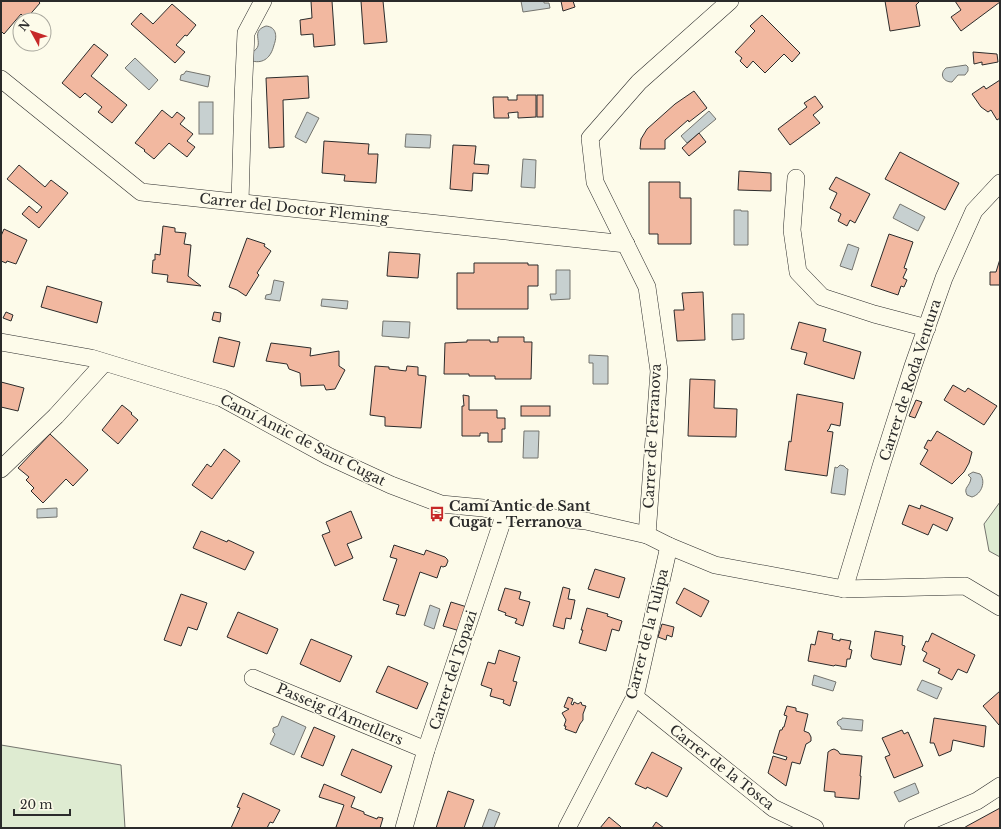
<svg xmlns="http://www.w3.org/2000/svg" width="1001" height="829" font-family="'Libre Baskerville',serif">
  <rect width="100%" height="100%" fill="#fdfbea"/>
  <!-- green -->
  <g fill="#deebd1" stroke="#74746e">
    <path d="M1000,502V557L989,551L984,524Z"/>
    <path d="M1,745L121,765L125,828H1Z"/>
  </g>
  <!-- water -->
  <g fill="#c7d0d0" stroke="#74746e">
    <path d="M521,1H544V3H549L550,8L523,12Z"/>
    <path d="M266,26C277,27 277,37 274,45C271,57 264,64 252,61V52C267,45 248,32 266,26Z"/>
    <path d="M135,58L158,80L149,90L125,68Z"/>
    <path d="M966,65L968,67V71L965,75H958L952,82C943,82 939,74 946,68Z"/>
    <path d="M186,71L210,76L208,87L180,80L181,75L184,74Z"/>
    <rect x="199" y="102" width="14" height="32"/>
    <path d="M709,111L716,119L687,143L681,136Z"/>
    <path d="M307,112L319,118L306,143L295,137Z"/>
    <path d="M406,134L431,135L430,148L405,147Z"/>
    <path d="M523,159L536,160L535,188L521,187Z"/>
    <path d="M900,204L925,217L918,231L893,218Z"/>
    <path d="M734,210H741V211H748V245H734Z"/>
    <path d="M848,244L859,248L852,270L840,266Z"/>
    <path d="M556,270H570V299L551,300L550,294H556Z"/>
    <path d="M274,280L284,282L280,301L265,299L266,295L271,294Z"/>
    <path d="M322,299L348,301L347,309L321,306Z"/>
    <path d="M732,314H744V339L732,340Z"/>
    <path d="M383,321L410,322L409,338L382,336Z"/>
    <path d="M589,355L608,356V384H593V363H589Z"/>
    <path d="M524,431H539L538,458H523Z"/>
    <path d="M840,465L844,466L847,469H848L845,495L831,493L835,467L837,468Z"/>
    <path d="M973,472L980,474C986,481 982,494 972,497L967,495C963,487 970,487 971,478L968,475Z"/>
    <path d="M57,508V517L37,518V509Z"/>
    <path d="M430,605L440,609L434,629L424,625Z"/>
    <path d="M814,675L836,682L833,691L812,685Z"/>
    <path d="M922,680L942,688L937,699L917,690Z"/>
    <path d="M282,716L306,727L294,755L270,744L275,734L273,732V728L278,726Z"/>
    <path d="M842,718L863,720L862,731L841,729V727L838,725L837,722L839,720L842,719Z"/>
    <path d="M915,783L919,793L899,802L894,792Z"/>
    <path d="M489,809L500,813L494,828H482Z"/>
  </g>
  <!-- building -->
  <g fill="#f2b8a0" stroke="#2b2b2b">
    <path d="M1,1H38L40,3L26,19L21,14L4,34L1,31Z"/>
    <path d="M311,1H332L335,45L314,47L313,34L301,35L300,20L312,18Z"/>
    <path d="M361,1H383L387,42L364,44Z"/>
    <path d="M561,1H573L575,7L563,11Z"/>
    <path d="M885,1H919V2L916,5L920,26L890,31Z"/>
    <path d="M955,1H1000V2L961,31L951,17L961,10Z"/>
    <path d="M172,4L196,25L187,36L185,35L176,45L185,52L175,63L131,24L141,13L153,24Z"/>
    <path d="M762,15L800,53L792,62L784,54L765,73L753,61L747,68L740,61L742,58L735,52L755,31L750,26Z"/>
    <path d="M94,44L108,55L91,76L127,105L112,123L98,112L102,107L85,93L80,98L62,83Z"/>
    <path d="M973,52L997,54L998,62L982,65V62L974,64Z"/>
    <path d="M308,76L309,98L283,100L284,147L269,148L266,78Z"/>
    <path d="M1000,80V118L997,120L991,110L988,112L981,107L972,94L984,86L986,89Z"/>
    <path d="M694,91L707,108L689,122L688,120L665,140V149H640L641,139L647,129L675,104Z"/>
    <path d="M517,95H536V117L518,118V112L508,113L509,118H494L493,97H508V100H517Z"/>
    <rect x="537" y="95" width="6" height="22"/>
    <path d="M815,96L823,107L813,115L820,123L790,145L778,129L807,107L804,103Z"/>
    <path d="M162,110L172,118L177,112L185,118L180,124L193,134L187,141L195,147L187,157L169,143L154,159L144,151L145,150L135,143Z"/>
    <path d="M699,133L706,142L689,156L682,148Z"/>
    <path d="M324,141L369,144L368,154H378L376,183L344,181L345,175L322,173Z"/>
    <path d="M453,145L476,146L474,164L489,165L488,174L473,173L472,191L450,189Z"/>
    <path d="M900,152L959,183L945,210L885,179Z"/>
    <path d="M19,165L45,187L51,180L68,193L39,228L22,214L29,206L37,213L42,207L7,179Z"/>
    <path d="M739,171L771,173V191L738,190Z"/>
    <path d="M836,177L870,194L855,223L850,220L847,226L838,221L841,214L830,208L837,193L829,189Z"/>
    <path d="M649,182H680V198H691V244H658V234H649Z"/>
    <path d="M163,226L175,228V232L186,233L184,244L191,245L188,276L201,286L167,282L168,275L152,273L153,260H155V254L160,255Z"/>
    <path d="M4,229L27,240L16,264L7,261L6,263L1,261V236Z"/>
    <path d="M889,234L913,242L904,268L907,269L903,278L907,280L904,287L901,286L898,295L871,286Z"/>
    <path d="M247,238L265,244L264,246L271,251L257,273L259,275L246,296L237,290L229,287Z"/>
    <path d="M389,252L420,254L418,278L387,276Z"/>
    <path d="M1000,259V285H990V272H996Z"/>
    <path d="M474,263H528V265H538V286H528V309H457V273H474Z"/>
    <path d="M47,286L102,302L97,323L41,307Z"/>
    <path d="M703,292L705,340L677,341L674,310H684L682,293Z"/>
    <path d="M6,312L13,315L11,321L3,318Z"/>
    <path d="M214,312L221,313L220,322L212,320Z"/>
    <path d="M799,322L826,329L823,341L861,352L854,379L804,364L807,353L791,349Z"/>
    <path d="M219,337L240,342L234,367L213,362Z"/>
    <path d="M498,337H524V342H532L531,379H495V376H469V374H444L445,343L467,342V340H490V342H498Z"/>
    <path d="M271,343L311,348L310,356L339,351V366L345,370L335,389L326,390L324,385L301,386L300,373L289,369L287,364L266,361Z"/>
    <path d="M375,366L389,367V369L406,371L407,366L418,367V375L426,376L421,428L385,426V417L370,415Z"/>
    <path d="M690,379L715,380L714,408L737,409L736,437L688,436Z"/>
    <path d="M1,382L24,388L18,411L1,407Z"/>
    <path d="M953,385L965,392L968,388L997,406L984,425L944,400Z"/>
    <path d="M797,394L843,403L840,426L831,424L829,429L827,431L833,432L827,476L785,470L789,441L791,442Z"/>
    <path d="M463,395L469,396V410H497V418H505V429H502V442H488V433H480V436H462V406H464Z"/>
    <path d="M916,400L922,402L915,418L909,416Z"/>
    <path d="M122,405L132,413L131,414L138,420L118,444L102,430Z"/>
    <rect x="521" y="406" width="29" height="10"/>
    <path d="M937,431L972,452L969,463L964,472L952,484L920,464L928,450L924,448L928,440L931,441Z"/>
    <path d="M50,434L88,470L73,486L66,479L43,503L31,491L34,488L26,480L29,477L18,468Z"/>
    <path d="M224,449L240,461L212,499L192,485L207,464L211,467Z"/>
    <path d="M909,505L920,509L921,505L953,518L947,531L933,524L928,535L902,524Z"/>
    <path d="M351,511L362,538L347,544L353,558L335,566L322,535L330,532L326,522Z"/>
    <path d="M201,531L227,542L228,540L254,552L245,570L193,548Z"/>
    <path d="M394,545L424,555L426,550L445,557L447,559L448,561L446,566L443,567L441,566L437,578L420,572L405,616L396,614L399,605L383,600L397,559L390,557Z"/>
    <path d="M595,569L625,578L619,598L588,589Z"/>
    <path d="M563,587L570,589L568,599L575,600L571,619L566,618L564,629L553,626Z"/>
    <path d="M505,588L521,592L519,599L530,602L523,626L515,623L517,619L505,615L506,613L498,610Z"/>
    <path d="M684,588L709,601L701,617L676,603Z"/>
    <path d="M181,594L207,603L197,630L188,627L181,646L164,640Z"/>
    <path d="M451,602L467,607L460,631L443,626Z"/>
    <path d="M587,608L608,614L607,616L622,621L619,631L612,629L606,651L579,643L583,630H581Z"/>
    <path d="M238,612L278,629L267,654L227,637Z"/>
    <path d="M662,624L674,627L672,637L667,635L666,640L658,637Z"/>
    <path d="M818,631L833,634L832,639L840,641V639L851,641L849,649L852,650L850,659H847L846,667L835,665L834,666L808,661L811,644L815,645Z"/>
    <path d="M875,631L903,636L902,645L905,646L901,665L873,659L871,656Z"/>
    <path d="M932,633L975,655L967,673L958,669L952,680L938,673L940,669L923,661L927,653L922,650L926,641L928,642Z"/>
    <path d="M311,639L352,656L340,682L300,664Z"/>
    <path d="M499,650L520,657L513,681L517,682L510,706L503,703L504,700L490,696L492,689L481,685L488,662L495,664Z"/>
    <path d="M388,666L428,683L417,709L376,692Z"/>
    <path d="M1000,691V724L999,725L983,706Z"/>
    <path d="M568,697L573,699L571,704L573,705L574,702L578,704L581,702L582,705L586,706L583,714V720L580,724L576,733L565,729L566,726H564L566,720L562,713L569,709L564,707Z"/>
    <path d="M787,706L796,708V711L808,714L804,731L809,733L811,737V741L808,743L806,744L800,764L792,762L786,786L768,773L773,756L786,760L787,757L773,753L780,730H782L783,727H784L787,716L784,715Z"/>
    <path d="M934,718L986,726L984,747L953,740L951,751L939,756L934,743H930Z"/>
    <path d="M314,727L335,736L323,766L301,757Z"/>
    <path d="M902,730L904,734L908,732L923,766L894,778L885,757L890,755L882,738Z"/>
    <path d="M352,749L392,766L381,793L341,775Z"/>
    <path d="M834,749L838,751L840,754L862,756L860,776H861L859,799L835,797V792L824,791L828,752L831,750Z"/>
    <path d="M652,752L682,768L667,797L647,787L646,789L635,784Z"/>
    <path d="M324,784L355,797L351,807L364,812V814L377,819L378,817L383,818L380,828H339L336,827L344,805L319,797Z"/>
    <path d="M448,791L474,800L464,828H436Z"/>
    <path d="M243,793L280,810L273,823L270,822L267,828H231L240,808L237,807Z"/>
    <path d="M1000,808V828H964L967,826Z"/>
    <path d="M609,817L620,826L622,828H600Z"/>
    <path d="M656,822L664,828H652Z"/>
  </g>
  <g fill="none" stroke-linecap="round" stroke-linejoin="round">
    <defs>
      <g id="minor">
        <path d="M1,79L141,192L626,244"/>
        <path d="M796,178L792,230L798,272L822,297L874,314L927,328"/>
        <path d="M240,202L243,99L246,33L263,1"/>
        <path d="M1,342L91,358L222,398L328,456L391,485L441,504L483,508L505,513L586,521L647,535L669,546L715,565L844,589L965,586L1000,607"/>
        <path d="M1,469L56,416L104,363"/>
        <path d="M647,535L659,371L647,287L595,182L590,138L639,82L730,1"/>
        <path d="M844,589L882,463L913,366L944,278L974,211L1000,183"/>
        <path d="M253,678L426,750"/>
        <path d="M635,697L773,808L815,828"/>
        <path d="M404,828L426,750L505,513"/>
        <path d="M567,828L635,697L669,546"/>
        <path d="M913,828L977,801L1000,786"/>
      </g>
    </defs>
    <!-- minor casing -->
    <use href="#minor" stroke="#2b2b2b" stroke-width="18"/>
    <!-- minor -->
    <use href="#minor" stroke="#fdfbea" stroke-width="17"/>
  </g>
  <!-- icons -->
  <defs>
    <symbol id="bus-bare" viewBox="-9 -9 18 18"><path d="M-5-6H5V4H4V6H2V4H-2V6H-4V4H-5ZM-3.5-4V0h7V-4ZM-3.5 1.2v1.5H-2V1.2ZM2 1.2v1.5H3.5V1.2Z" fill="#c62828" stroke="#fdfbea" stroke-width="2.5" paint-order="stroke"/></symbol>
  </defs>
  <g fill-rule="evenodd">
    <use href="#bus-bare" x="426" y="503" width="22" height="22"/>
  </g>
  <g text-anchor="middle" stroke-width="3" stroke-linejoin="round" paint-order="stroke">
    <!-- street labels -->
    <g font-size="14" fill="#2b2b2b" stroke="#fdfbea">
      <text transform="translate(294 208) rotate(6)" y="5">Carrer del Doctor Fleming</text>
      <text transform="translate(910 380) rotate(-72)" y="5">Carrer de Roda Ventura</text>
      <text transform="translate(652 436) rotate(-87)" y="5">Carrer de Terranova</text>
      <text transform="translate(303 440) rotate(27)" y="5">Camí Antic de Sant Cugat</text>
      <text transform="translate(647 634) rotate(-76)" y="5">Carrer de la Tulipa</text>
      <text transform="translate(453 670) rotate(-72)" y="5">Carrer del Topazi</text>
      <text transform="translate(340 714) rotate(23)" y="5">Passeig d'Ametllers</text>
      <text transform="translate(722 767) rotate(38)" y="5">Carrer de la Tosca</text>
    </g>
    <!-- poi labels -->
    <g font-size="14" font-weight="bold" fill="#2b2b2b" stroke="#fdfbea" text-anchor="start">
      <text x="449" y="511">Camí Antic de Sant<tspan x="449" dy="16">Cugat - Terranova</tspan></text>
    </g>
  </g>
  <!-- border -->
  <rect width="1001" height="829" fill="none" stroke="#2b2b2b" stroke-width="4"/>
  <!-- north arrow -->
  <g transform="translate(32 32) rotate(310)"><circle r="19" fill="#fdfbea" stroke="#a9a89e"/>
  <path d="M0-3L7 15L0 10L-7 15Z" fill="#c62828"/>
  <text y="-6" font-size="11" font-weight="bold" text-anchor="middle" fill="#2b2b2b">N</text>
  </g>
  <!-- scale -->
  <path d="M14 809v6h56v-6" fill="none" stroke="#2b2b2b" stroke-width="2"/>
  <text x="20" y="809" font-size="12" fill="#2b2b2b" stroke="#fdfbea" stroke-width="3" paint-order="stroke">20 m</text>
</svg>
